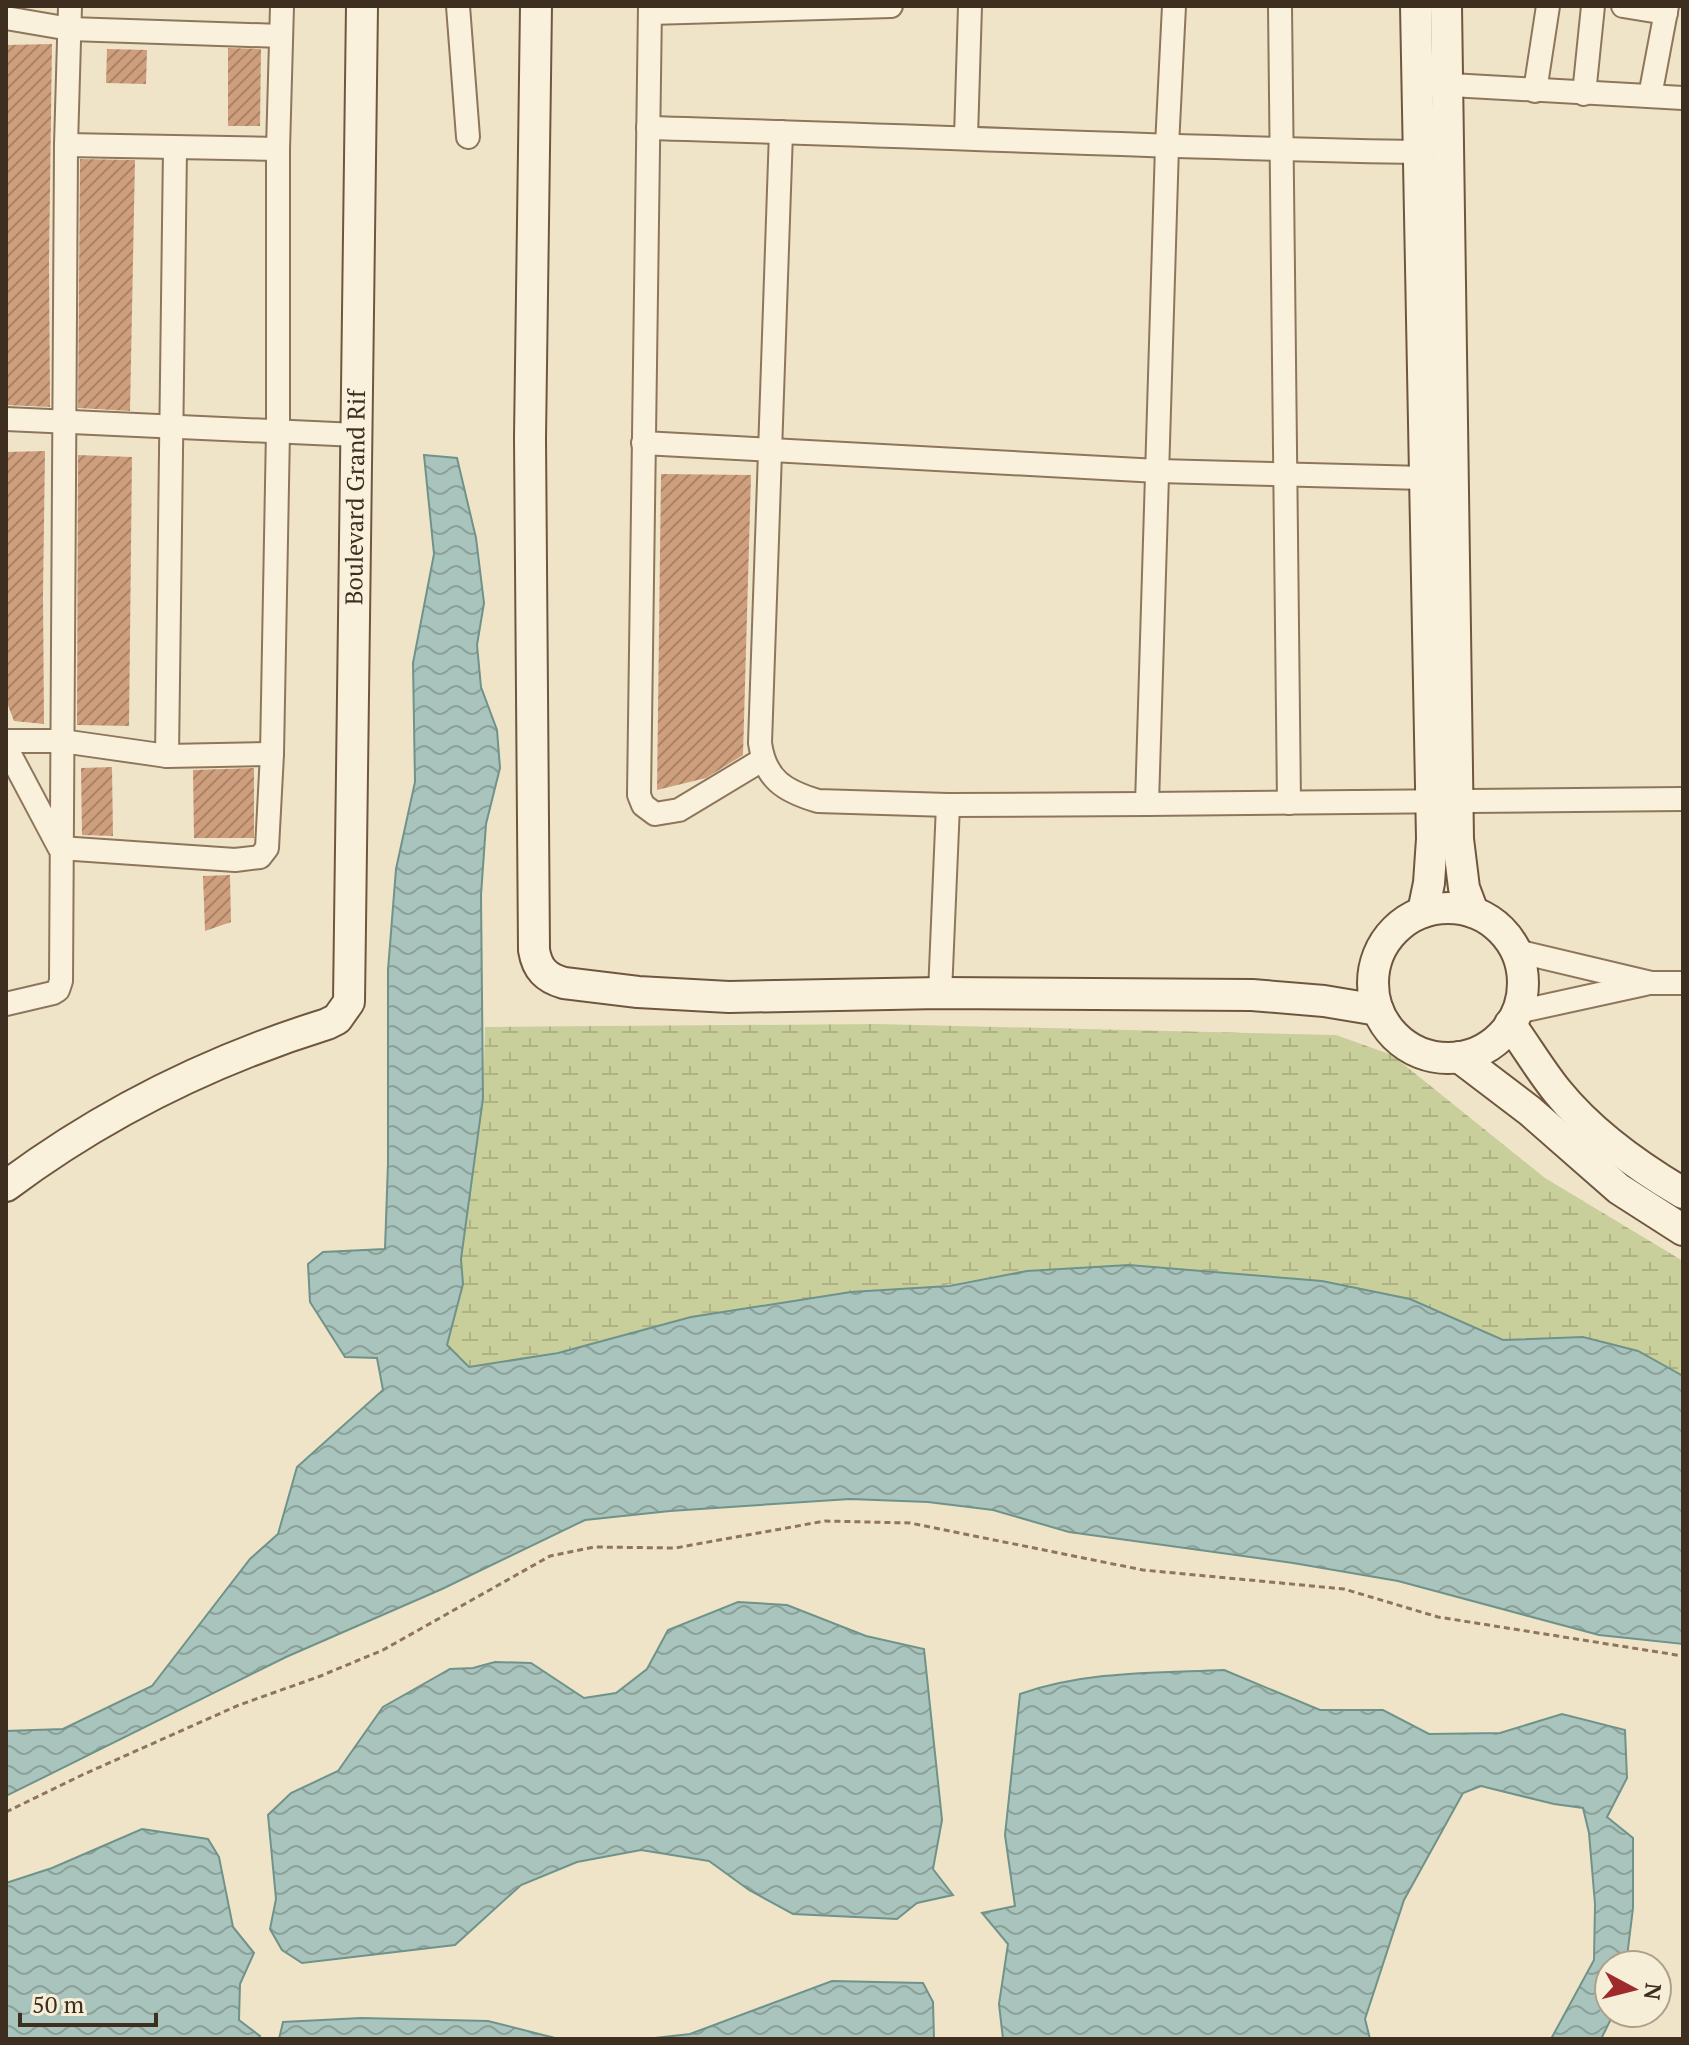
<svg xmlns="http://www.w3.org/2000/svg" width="1689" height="2045" font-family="'PT Serif',serif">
  <defs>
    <pattern id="wetland-marsh" width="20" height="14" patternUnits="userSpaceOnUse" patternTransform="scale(2)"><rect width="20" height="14" fill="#c9cf9b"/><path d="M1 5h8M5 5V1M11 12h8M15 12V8" fill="none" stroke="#aeb285"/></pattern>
    <pattern id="water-waves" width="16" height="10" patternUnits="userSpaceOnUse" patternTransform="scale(2)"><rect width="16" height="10" fill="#a9c4bc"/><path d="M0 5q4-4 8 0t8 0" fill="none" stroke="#8ba098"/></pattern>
    <pattern id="building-hatch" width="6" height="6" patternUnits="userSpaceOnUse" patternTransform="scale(2)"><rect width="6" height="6" fill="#cf9f7d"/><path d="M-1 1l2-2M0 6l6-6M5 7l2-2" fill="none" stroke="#a98266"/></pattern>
  </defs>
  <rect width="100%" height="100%" fill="#f0e4c8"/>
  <!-- wetland -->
  <path fill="url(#wetland-marsh)" d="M877,1024L1336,1035L1392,1055L1545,1178L1683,1261V1376L1638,1351L1583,1337L1503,1340L1410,1299L1323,1281L1129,1265L1027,1271L470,1367L447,1345L463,1284L461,1259L483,1099L485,1027Z"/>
  <!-- water -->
  <g fill="url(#water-waves)" stroke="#6f938a" stroke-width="2">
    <path d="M424,455L457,458L476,538L484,603L477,645L481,687L497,730L500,768L486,824L481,895L483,1098L461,1259L463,1284L447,1345L469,1367L558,1353L691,1317L851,1292L949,1286L1027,1271L1129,1265L1322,1281L1410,1299L1503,1340L1583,1337L1638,1351L1683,1376V1644L1599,1635L1398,1581L1293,1563L1069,1532L993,1510L928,1502L850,1499L670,1511L585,1520L442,1589L286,1657L6,1796V1731L63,1729L152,1686L250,1559L278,1534L297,1467L383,1390L377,1358L345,1357L310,1302L308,1264L323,1252L385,1249L388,1163V970L396,869L415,782L413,663L434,554Z"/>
    <path d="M738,1602L787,1605L866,1636L924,1649L942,1820L933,1869L953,1895L917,1903L897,1919L793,1914L749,1890L709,1861L641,1850L577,1862L521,1885L455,1945L302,1963L282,1950L270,1929L276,1899L268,1815L291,1793L338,1771L383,1707L450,1669L473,1668L495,1662L531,1663L584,1698L616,1693L647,1669L668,1630Z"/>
    <path d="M1224,1670L1320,1710H1383L1429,1734L1500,1733L1562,1714L1625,1730L1627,1778L1607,1817L1633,1838V1908L1626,1965H1609V2013H1614L1601,2039H1551L1594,1960L1595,1904L1589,1833L1583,1808L1554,1804L1481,1786L1463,1793L1404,1900L1365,2019L1370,2039H1003L999,2004L1008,1944L982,1913L1015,1906L1005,1835L1020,1694C1085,1671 1155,1673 1224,1670Z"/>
    <path d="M142,1829L208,1839L219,1857L233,1927L254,1953L240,1984L239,2020L260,2036L258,2039H6V1883L52,1868Z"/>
    <path d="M832,1981L923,1983L933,2002L934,2039H646L690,2034Z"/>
    <path d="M361,2018L488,2021L559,2039H279L283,2022Z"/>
  </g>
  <!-- building -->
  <g fill="url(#building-hatch)">
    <path d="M52,44L49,262L50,407L6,405V45Z"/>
    <path d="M228,48L261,49L260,126H228Z"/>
    <path d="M107,49L147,50L146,84L106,83Z"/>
    <path d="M80,159L135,160L130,411L78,408Z"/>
    <path d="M45,451L43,595L44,724L14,721L6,700V452Z"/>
    <path d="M78,455L132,457L129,726L77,725Z"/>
    <path d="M661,474L751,475L743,755L706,778L657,790Z"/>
    <path d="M112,767L113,836L82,835L81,768Z"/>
    <path d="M254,768V838H194L193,770Z"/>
    <path d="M230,875L231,922L205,931L203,876Z"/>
  </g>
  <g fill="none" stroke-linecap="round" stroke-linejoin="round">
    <defs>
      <g id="street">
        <path d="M458,6L468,137"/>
        <path d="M650,6L639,795L643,805L655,814L679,810L762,760"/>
        <path d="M1280,6L1289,803"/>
        <path d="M1623,6L1666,13"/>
        <path d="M650,13L891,6"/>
        <path d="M6,18L70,29L281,36"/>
        <path d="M1433,84L1683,98"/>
        <path d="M1535,91L1548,6"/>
        <path d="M1584,94L1593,6"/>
        <path d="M1650,96L1667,6"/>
        <path d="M648,128C905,135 1162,148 1419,152"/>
        <path d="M781,132L760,743C765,779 784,791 818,801L948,805L1147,804L1683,799"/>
        <path d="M966,137L970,6"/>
        <path d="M66,145L278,149"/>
        <path d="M6,419L357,435"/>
        <path d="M643,443L1158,471L1424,478"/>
        <path d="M6,741H62L167,756L272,754"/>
        <path d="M6,747L59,847"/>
        <path d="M167,756L175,149"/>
        <path d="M1147,804L1167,146L1174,6"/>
        <path d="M60,848L235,860L260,857L267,848L272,754L278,431V149L282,6"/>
        <path d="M1516,951L1651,983H1683"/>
        <path d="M940,993L948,805"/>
        <path d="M6,1004L53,993L58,990L61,981L66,145L70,6"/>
        <path d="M1517,1012L1645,984"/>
      </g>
      <g id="secondary">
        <path d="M536,6L530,438L534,950C537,969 546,978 564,983L638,992L729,997L940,993L1252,995L1324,1001L1378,1010"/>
        <path d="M1416,6L1432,839L1429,883L1423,912"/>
        <path d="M1446,6L1458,839L1464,888L1473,912"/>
        <circle cx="1448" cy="983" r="75"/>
        <path d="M1510,1024C1526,1046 1540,1070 1557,1091C1591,1133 1637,1166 1683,1193"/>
        <path d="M1459,1057L1530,1111L1619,1189L1683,1230"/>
        <path id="s1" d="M6,1186C104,1113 211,1060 327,1024L337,1019L349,1002L362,6"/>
      </g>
    </defs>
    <!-- street casing -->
    <use href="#street" stroke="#8d765c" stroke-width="26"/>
    <!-- secondary casing -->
    <use href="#secondary" stroke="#6f573f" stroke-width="34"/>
    <!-- path -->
    <path stroke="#8d765c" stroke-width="3" stroke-dasharray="6 4" stroke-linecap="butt" d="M6,1812L82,1775L239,1705L318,1677L383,1650L550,1556L594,1547L675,1548L825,1521L910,1523L1143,1570L1344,1589L1438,1617L1683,1656"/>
    <!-- street -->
    <use href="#street" stroke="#faf1dc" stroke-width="22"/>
    <!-- secondary -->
    <use href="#secondary" stroke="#faf1dc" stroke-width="30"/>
  </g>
  <g text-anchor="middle" stroke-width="6" stroke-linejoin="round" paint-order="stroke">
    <!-- street labels -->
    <g font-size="24" fill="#3d2e20" stroke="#f7eed8">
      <text dy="8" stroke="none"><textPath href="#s1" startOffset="898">Boulevard Grand Rif</textPath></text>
    </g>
  </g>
  <!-- border -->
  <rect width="1689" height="2045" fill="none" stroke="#3d2e20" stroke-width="16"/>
  <!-- north arrow -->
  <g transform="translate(1633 1989) rotate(97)"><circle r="38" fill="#f7eed8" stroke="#ada18e" stroke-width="2"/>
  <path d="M0-6L14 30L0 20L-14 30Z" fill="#9e2a2b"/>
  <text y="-12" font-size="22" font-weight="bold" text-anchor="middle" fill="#3d2e20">N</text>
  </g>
  <!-- scale -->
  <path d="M20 2013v12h136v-12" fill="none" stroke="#3d2e20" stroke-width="4"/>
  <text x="32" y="2013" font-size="24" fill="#3d2e20" stroke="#f7eed8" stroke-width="6" paint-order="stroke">50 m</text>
</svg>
